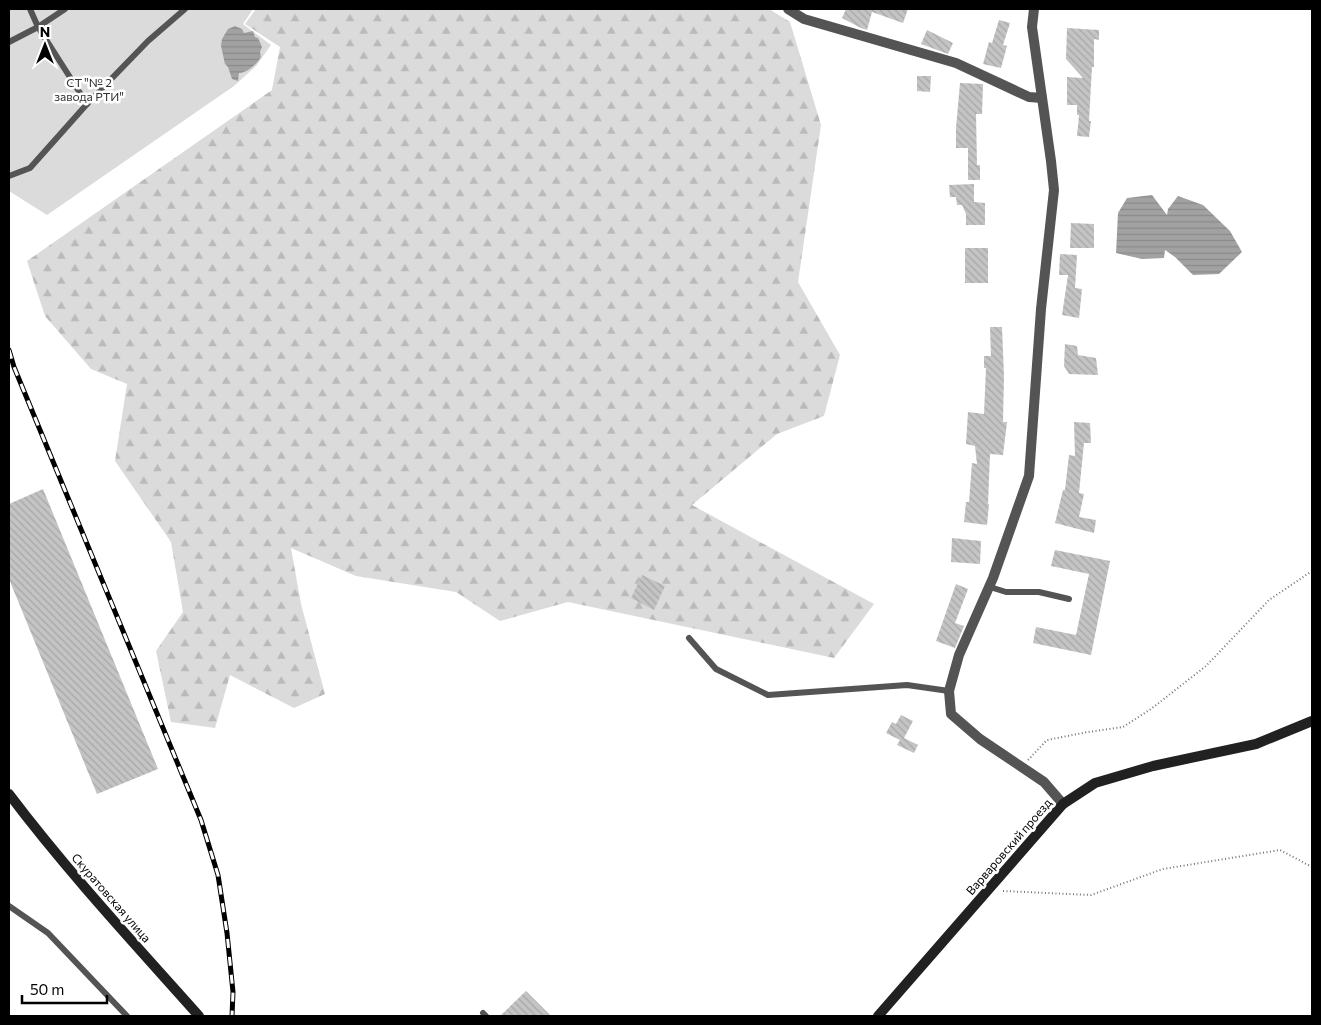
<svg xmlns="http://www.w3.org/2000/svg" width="1321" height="1025" font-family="Commissioner,sans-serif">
  <defs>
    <pattern id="forest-firs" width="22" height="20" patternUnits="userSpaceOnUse" patternTransform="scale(1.25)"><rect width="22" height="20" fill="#dbdbdb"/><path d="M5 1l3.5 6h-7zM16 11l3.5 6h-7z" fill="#bababa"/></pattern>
    <pattern id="water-rules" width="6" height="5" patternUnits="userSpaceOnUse" patternTransform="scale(1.25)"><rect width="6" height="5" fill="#a2a2a2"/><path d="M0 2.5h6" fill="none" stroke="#8a8a8a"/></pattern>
    <pattern id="building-back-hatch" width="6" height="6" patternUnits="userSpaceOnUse" patternTransform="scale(1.25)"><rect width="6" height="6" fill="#c4c4c4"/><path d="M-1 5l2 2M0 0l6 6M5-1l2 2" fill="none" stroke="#a7a7a7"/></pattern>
  </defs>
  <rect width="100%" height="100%" fill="#fff"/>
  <!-- green -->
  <path fill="#dbdbdb" d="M9,9H253L243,24L271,45L256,66L234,86L47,215L9,191Z"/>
  <!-- forest -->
  <path fill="url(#forest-firs)" d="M256,9H769L790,22L821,125L798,282L840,355L824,416L777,434L692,505L874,604L834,658L568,602L500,621L456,592L356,576L291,548L301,604L325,694L294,708L230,675L215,728L171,722L156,651L183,612L171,542L115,461L127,384L91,369L45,316L27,261L272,90L280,47L245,24Z"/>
  <!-- water -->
  <g fill="url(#water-rules)">
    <path d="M235,26L242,29L244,33L253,31L255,37L258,38L262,47L260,52L261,57C257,64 247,73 239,73L238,81L232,79L228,67L225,64L221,46L222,39L228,29Z"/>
    <path d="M1152,195L1167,215L1168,209L1178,196L1203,205L1230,231L1242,252L1219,274L1193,275L1175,257L1165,250L1164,258L1142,259L1116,253L1118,213L1127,198Z"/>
  </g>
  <!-- building -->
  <g fill="url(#building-back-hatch)">
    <path d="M846,9H908L903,23L872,12L867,30L861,28L842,18Z"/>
    <path d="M999,20L1010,23L1003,45L1007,46L1001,68L983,64L989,42L992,43Z"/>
    <path d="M1067,28L1099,30V40L1094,39V67H1092L1089,121H1091L1089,137L1077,136L1079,115H1077V105H1067V77L1083,78L1066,59Z"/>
    <path d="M927,30L953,43L948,54L921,44Z"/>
    <path d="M917,76H931L930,92L917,91Z"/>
    <path d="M960,83L983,84L982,114H976L977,165H980V180H968V148H956V128Z"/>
    <path d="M974,184V202L985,203V225H966V214L962,205H957L956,197H950L949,185Z"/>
    <path d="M1071,223L1094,224V248H1070Z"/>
    <rect x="965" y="248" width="23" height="35"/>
    <path d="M1060,254L1077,255L1075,288L1082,289L1079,318L1062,315L1068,275H1059Z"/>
    <path d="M990,327H1002L1004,376L1003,422H1007L1003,455L990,454L988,504H989L987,525L964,522L966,502H969L972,463L977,464L975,446L966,444L968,412L984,414L986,368H984V356H991Z"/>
    <path d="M1065,344L1077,346L1078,355L1096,358L1098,375L1069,374L1064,366Z"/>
    <path d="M1074,422L1090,423L1091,443H1084L1079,493L1084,494L1079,517L1096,520L1094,533L1055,523L1063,490H1065L1069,455L1075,456Z"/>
    <path d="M43,489L158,769L97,794L9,579V504Z"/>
    <path d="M952,538L981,541L980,564L951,562Z"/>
    <path d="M1055,550L1110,561L1091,655L1033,643L1036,627L1076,635L1089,574L1051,566Z"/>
    <path d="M642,575L665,586L654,610L631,598Z"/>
    <path d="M956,584L968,589L955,623L964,626L955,648L936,641Z"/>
    <path d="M901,715L913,721L904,738L918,745L914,753L897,745L900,740L886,733L892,722L896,724Z"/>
    <path d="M526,991L551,1016H500Z"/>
  </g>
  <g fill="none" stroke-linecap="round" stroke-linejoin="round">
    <!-- path -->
    <g stroke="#767676" stroke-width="2" stroke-dasharray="1 2.5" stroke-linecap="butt">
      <path d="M1028,760L1047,740L1088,732L1123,727L1151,709L1206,666L1269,600L1312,571"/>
      <path d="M1003,891L1091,895L1163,869L1280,850L1312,867"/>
    </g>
    <!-- lane -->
    <g stroke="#545454" stroke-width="6">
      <path d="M30,9L38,27L87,104"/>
      <path d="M9,42L38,27L65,9"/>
      <path d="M9,176L30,168L87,104L148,41L185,9"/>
      <path d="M990,587L1006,592H1039L1069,599"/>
      <path d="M689,638L716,669L768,695L907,685L949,691"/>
      <path d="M9,906L48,933L127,1016"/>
      <path d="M483,1013L486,1016"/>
    </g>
    <!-- street -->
    <g stroke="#545454" stroke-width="10">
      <path d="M788,9L804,19L956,63L1029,97L1042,98"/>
      <path d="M1034,9L1032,27L1051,161L1054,190L1041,309L1029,476L993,578L959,655L949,691L951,714L980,739L1044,782L1063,804"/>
    </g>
    <!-- secondary -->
    <g stroke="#212121" stroke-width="10">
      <path d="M9,794C68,872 134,943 199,1016"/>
      <path d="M878,1016L1063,804L1095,783L1153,766L1256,744L1312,721"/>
    </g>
    <defs>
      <path id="rail" d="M9,350L14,367L201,820L218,875L227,933L233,992L232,1016"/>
    </defs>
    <!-- rail casing -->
    <use href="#rail" stroke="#000" stroke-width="5"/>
    <!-- rail -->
    <use href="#rail" stroke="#fff" stroke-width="3" stroke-dasharray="9" stroke-linecap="butt"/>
  </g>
  <g text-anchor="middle" stroke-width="5" stroke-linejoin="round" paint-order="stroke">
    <!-- park labels -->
    <g font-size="12" fill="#323232" stroke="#fff">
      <text x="89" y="87">СТ "№ 2<tspan x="89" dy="14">завода РТИ"</tspan></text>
    </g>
    <!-- street labels -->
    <g font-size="12" fill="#000" stroke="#fff">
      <text transform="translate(1009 847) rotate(-49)" y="4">Варваровский проезд</text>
      <text transform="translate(111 898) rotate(49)" y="4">Скуратовская улица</text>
    </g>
  </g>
  <!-- border -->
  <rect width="1321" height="1025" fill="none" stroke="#000000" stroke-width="20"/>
  <!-- north arrow -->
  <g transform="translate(45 45)" stroke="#ffffff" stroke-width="4" paint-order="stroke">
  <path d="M0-4L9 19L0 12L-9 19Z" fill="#000000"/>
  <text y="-8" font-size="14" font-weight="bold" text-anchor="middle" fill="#000000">N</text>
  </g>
  <!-- scale -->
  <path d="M22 995v8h85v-8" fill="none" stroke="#000000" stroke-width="2.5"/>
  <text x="30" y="995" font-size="15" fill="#000000" stroke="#ffffff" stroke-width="4" paint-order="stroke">50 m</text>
</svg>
